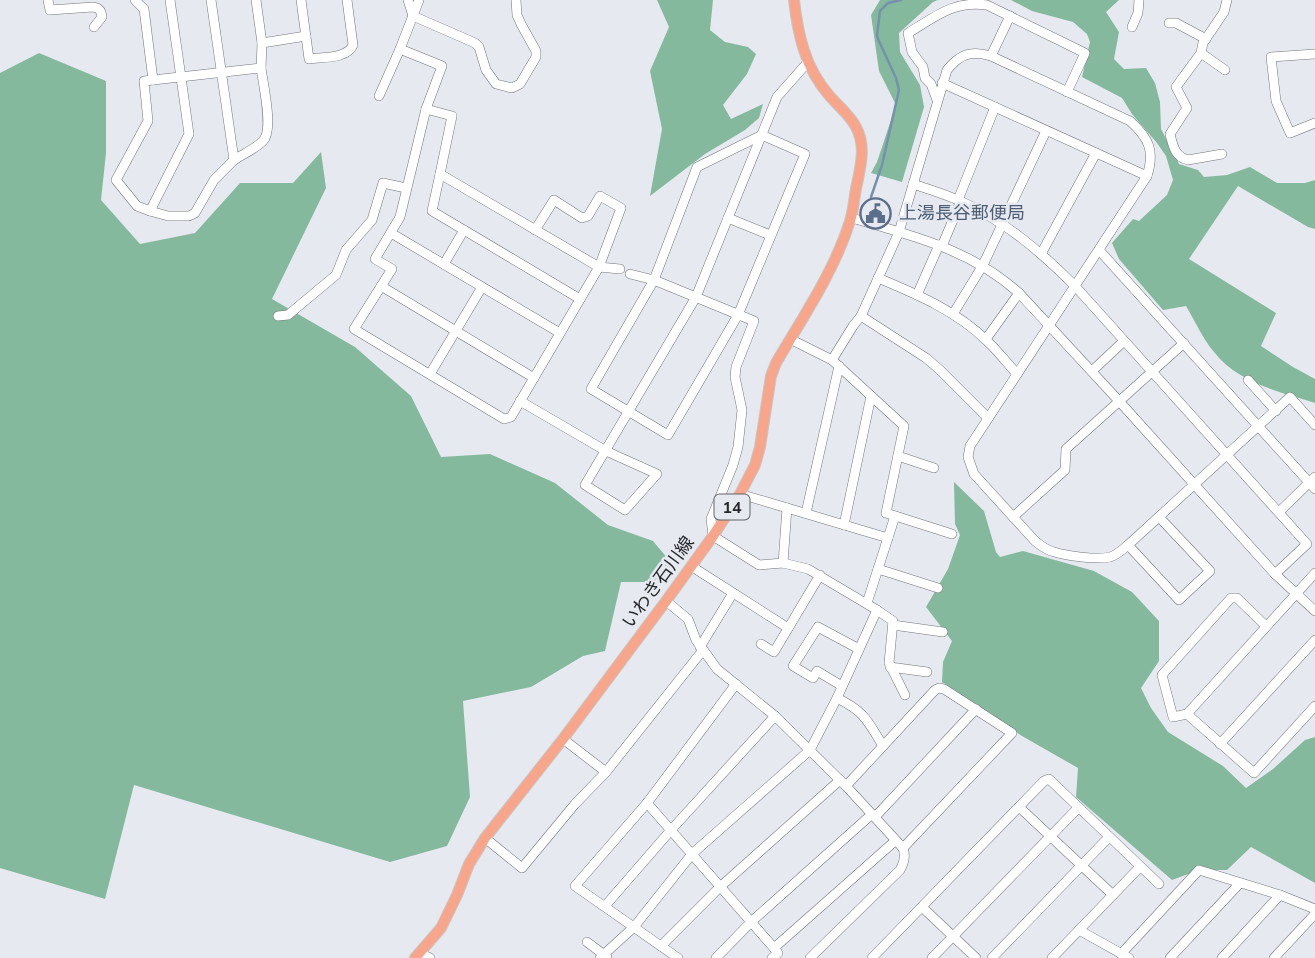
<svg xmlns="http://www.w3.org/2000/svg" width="1315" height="958" font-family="'Nunito Sans','Noto Sans JP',sans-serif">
  <rect width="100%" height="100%" fill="#e6eaf0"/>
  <!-- forest -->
  <g fill="#85b99d">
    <path d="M657,0H713L710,30L725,42L748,47L756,54L747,74L723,105L731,119L763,104L759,118L745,130L705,154L650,196L662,129L650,71L669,27Z"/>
    <path d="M880,0H938L933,2L899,33L900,52L920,85L924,107L902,182L871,173L877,162L896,105L879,71L871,15Z"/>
    <path d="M1011,0H1119L1106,12L1119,32L1114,59L1124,69L1146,68L1155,83L1160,102L1161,129L1179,164L1198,170L1204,177L1227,175L1250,167L1277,183H1305L1315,180V229L1308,227L1238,186L1189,259L1276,313L1261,346L1293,367L1315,379V403C1280,392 1238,383 1214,352C1203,339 1195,321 1186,306L1163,310L1119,259L1112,243L1133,219L1139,221L1167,195L1173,180L1166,156L1157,143L1132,114L1122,98L1082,77L1090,42L1087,34L1073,22L1032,11Z"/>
    <path d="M39,53L106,81V153L101,200L140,244L195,233L240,183H293L321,152L326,188L272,299L355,347L411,396L441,457L490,454L555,483L608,525L653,541L674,566L652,582H621L605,651L583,656L531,687L463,701L470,797L447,846L390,862L134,785L105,899L0,868V73Z"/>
    <path d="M954,482L984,511L996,552L1000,557L1023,551L1094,571L1132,592L1159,621V661L1141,688L1151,708L1168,732L1223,766L1246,788L1273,769L1305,740L1315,737V883L1251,847L1227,870H1199L1172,880L1076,797L1078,768L1022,736L942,682L943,662L952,641L926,607L948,569L960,535L955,524Z"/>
  </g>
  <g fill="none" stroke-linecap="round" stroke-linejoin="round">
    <!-- stream -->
    <path stroke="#7691ad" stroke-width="2.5" d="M871,197L882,165L899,90L896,78L878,39L877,35L880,11L888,3L901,0"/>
    <defs>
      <g id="minor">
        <path d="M48,0L50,10L93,7C99,8 101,10 102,17L94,27"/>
        <path d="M135,0L144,9L153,80"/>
        <path d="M170,0L189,134L150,211L137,206L116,180L148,121L144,81C183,77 222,72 261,68C263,84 274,130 263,141C255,149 243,154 234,160L211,0"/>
        <path d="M256,0L262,43L261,68"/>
        <path d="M301,0L309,59C323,57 347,59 353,45L347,0"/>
        <path d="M408,0L413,16L475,43L479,47L486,70L496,84L512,88L520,84L536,57V51L521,24L517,15L516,0"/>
        <path d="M1169,23H1176L1206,39"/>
        <path d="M1132,27L1138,13L1139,0"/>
        <path d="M262,43L306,36"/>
        <path d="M400,49L442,66L426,109L400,217L375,259L392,269L354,329L504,419L511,417L599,267L621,208L600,196L588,216L582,218L554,200L535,230"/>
        <path d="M1201,53L1225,70"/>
        <path d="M1315,54L1271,57L1276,101L1290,133L1315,123"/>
        <path d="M991,56L1010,16"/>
        <path d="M942,83L1147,176"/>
        <path d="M379,96L400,49L419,0"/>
        <path d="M937,100L931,84L925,78L923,67L912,52L908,33C935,17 954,0 987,5L1085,53L1067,92"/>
        <path d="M426,109L452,116L440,174"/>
        <path d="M762,135L805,154L738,315L668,435L591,389L654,280L697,167Z"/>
        <path d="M1222,154L1188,160C1175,157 1173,146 1170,134L1187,108L1176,87L1201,53L1203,43L1224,12L1227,0"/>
        <path d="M913,184C928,189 945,194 960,201C1004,220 1041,252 1075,286L1307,544L1275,574"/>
        <path d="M958,200L995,107"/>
        <path d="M150,211L168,216H189L195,213L214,180L234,160"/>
        <path d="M728,218L770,235"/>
        <path d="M852,218C913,236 970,249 1019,293L1119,401L1275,574L1315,611"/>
        <path d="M391,233L560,333"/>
        <path d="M942,246L961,201"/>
        <path d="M1099,250L1315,489"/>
        <path d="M1041,254L1096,153"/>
        <path d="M444,264L464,230"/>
        <path d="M878,278C916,294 957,311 987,341C998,351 1007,363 1017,374"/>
        <path d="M381,286L534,378"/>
        <path d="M917,295L939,245"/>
        <path d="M580,299L432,211L440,174L599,267L620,269"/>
        <path d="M953,314L983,265L1046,131"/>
        <path d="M278,316L288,315L336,275L346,250L372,220L383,183L406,188"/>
        <path d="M861,316L926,358L940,370L988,418"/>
        <path d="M790,339L832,360L904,426L886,513L952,534"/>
        <path d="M986,339L1019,293"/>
        <path d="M832,360L853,326L861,316L899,232L947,70C960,54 971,50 991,56L1130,121C1149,138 1155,151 1147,176L970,446L968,457L974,474L1035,541C1041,546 1047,550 1054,552C1067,556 1097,560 1110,557C1117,555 1122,550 1128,545L1290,397L1315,425"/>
        <path d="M1092,371L1124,341"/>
        <path d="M430,374L482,287"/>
        <path d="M1248,380L1276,411"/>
        <path d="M520,401L606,451L657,474L625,510L585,485L696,297L777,97L808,62"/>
        <path d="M898,456L934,468"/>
        <path d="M740,494L888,538"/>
        <path d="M1279,512L1315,477"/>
        <path d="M806,513L839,366"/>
        <path d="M1013,517L1065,470L1066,449L1184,343"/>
        <path d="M844,525L871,396"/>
        <path d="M1128,545L1179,600L1210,571L1159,517"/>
        <path d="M783,563L787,508"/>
        <path d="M691,566L788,628"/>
        <path d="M878,569L938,588"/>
        <path d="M1315,573L1187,714L1254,773L1315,706"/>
        <path d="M666,601L688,619L696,640L717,669L775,716L846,786L903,848C906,856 904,863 900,870L810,958"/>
        <path d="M867,603L895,516"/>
        <path d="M877,610L893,621L889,663L905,695"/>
        <path d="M893,625L943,632"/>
        <path d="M761,644L774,652L820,575"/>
        <path d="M700,647L733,593"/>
        <path d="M890,667L927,672"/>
        <path d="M842,686L817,671L813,678L793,666L818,627L859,649"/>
        <path d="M837,698C865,712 867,720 883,746"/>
        <path d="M1187,714L1173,717L1162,675L1231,598H1237L1266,626"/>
        <path d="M563,739L606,772"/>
        <path d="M1220,744L1315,640"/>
        <path d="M846,786L935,690L939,688L944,689L1012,733L903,848"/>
        <path d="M647,803L774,948"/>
        <path d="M1019,807L1113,895"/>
        <path d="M875,817L976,709"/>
        <path d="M485,838L522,868L575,804L606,772L703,650"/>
        <path d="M605,906L671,830L775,716"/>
        <path d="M922,907L976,958"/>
        <path d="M1079,930L1129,958"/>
        <path d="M587,942L607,957"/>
        <path d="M661,946L720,887L840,780"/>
        <path d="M420,953L430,958"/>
        <path d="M1121,954L1199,870L1280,895L1315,909"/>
        <path d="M600,958L634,927L692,854L810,750L837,698L877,610L808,569L783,563L759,565L713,536L711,519L733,465L738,447L742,410L735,377L736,367L754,321L654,280L630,274"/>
        <path d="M678,958L575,886L647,803L736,684"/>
        <path d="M716,958L751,922L872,814"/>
        <path d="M772,958L778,953L774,948L895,841"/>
        <path d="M872,958L1044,781L1049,779L1159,884"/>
        <path d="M932,958L1078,808"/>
        <path d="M992,958L1109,837"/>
        <path d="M1052,958L1140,867"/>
        <path d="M1170,958L1240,883"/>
        <path d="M1222,958L1280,895"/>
        <path d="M1274,958L1315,914"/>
      </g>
      <path id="major" d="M415,958L441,928L457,895L469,864L485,838L563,739L666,601L713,536L740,494L755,465L760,447L771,376L776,363C803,317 834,272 850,221C854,209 854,196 857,184C861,164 866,146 856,127C849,114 837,105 828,94C805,67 798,35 794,0"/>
    </defs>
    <!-- minor casing -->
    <use href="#minor" stroke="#72757a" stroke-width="10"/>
    <!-- major casing -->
    <use href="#major" stroke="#c7c7c7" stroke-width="12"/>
    <!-- minor -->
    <use href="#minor" stroke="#fff" stroke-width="9"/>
    <!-- major -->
    <use href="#major" stroke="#f7a68c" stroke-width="10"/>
  </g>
  <!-- icons -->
  <defs>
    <symbol id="civic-ring" viewBox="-11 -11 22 22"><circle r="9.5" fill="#e6eaf0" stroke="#5c6f8a" stroke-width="1.5"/><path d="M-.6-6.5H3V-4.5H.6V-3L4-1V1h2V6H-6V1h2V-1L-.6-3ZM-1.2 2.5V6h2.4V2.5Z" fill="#5c6f8a"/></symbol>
  </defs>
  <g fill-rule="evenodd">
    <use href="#civic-ring" x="858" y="196" width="35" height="35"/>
  </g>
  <g text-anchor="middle" stroke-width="5" stroke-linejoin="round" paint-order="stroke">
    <!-- shield labels -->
    <rect fill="#e6eaf0" stroke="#606265" stroke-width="2" x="714.5" y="494.5" width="35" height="25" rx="5"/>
    <g font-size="16" font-weight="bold" fill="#262729">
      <text x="732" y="513">14</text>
    </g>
    <!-- service labels -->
    <g font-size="18" fill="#4e5e75" stroke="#e6eaf0" text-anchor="start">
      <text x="899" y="219">上湯長谷郵便局</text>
    </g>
    <!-- street labels -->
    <g font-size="18" fill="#262729" stroke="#e6eaf0">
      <text transform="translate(658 582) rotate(-54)" y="6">いわき石川線</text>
    </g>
  </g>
</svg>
